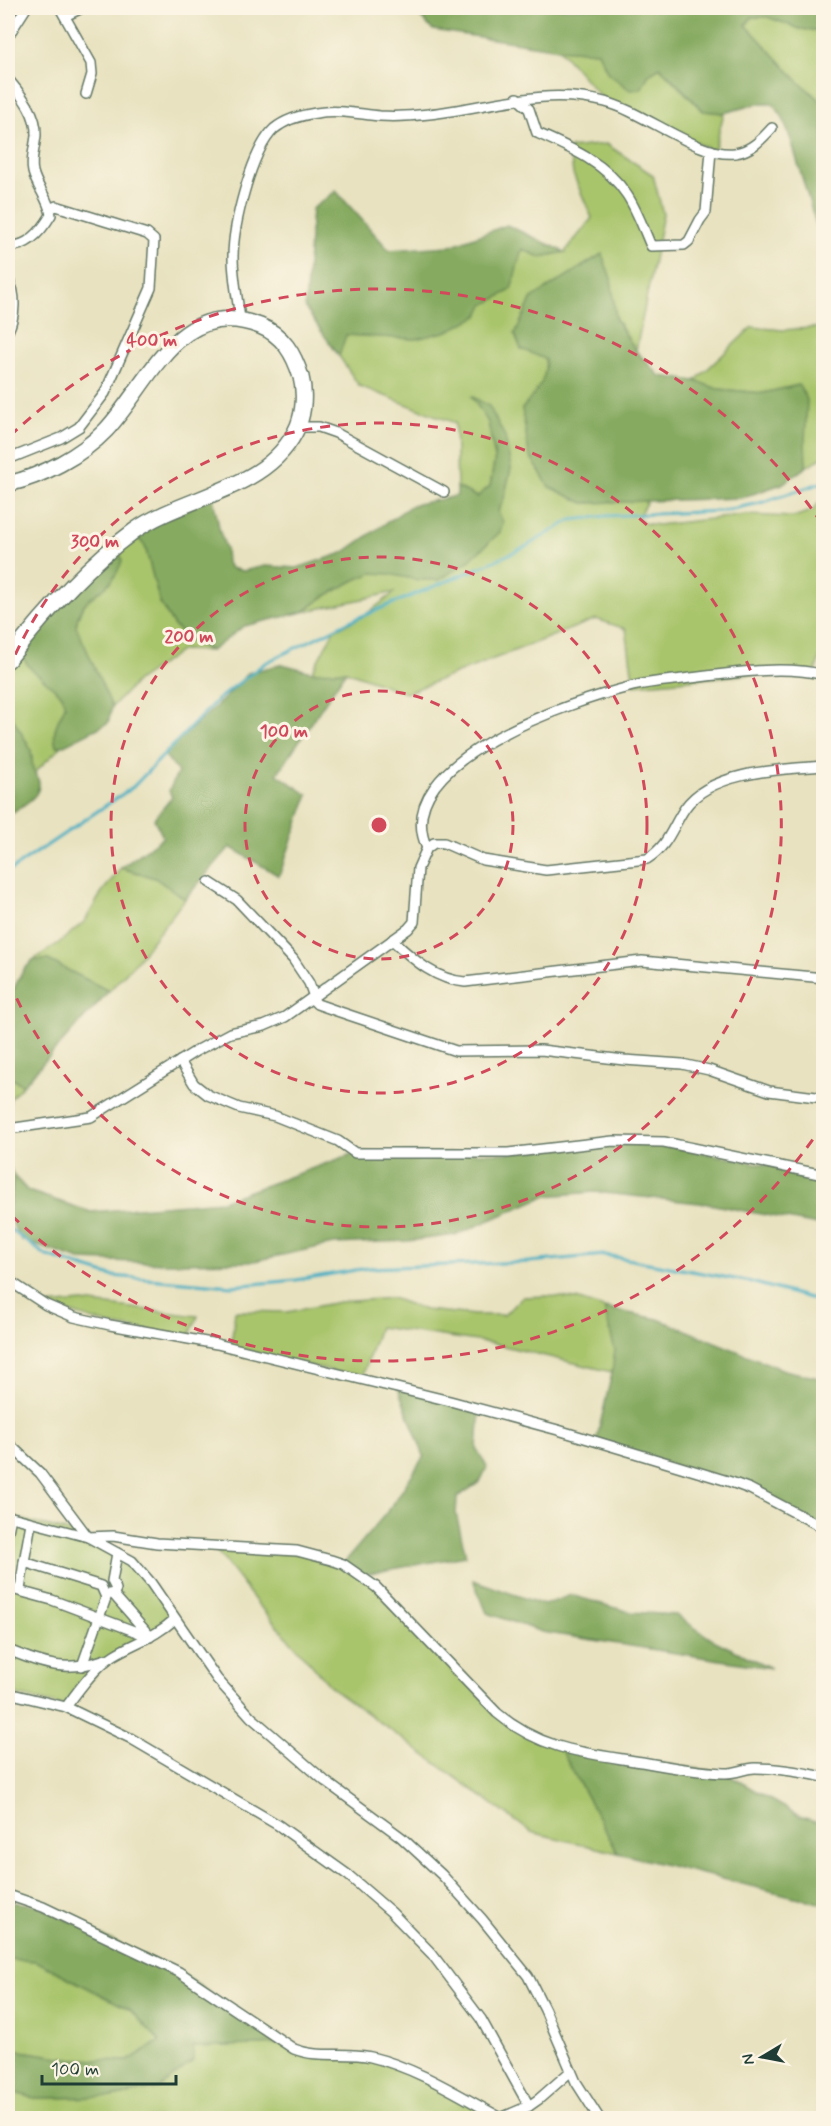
<svg xmlns="http://www.w3.org/2000/svg" width="831" height="2126" font-family="Mynerve,sans-serif">
  <rect width="100%" height="100%" fill="#fcf5e5"/>
  <filter id="ink" filterUnits="userSpaceOnUse"><feTurbulence type="fractalNoise" baseFrequency=".0167" numOctaves="2"/><feDisplacementMap in="SourceGraphic" scale="12" xChannelSelector="R" yChannelSelector="G"/><feConvolveMatrix kernelMatrix="1 2 1 2 8 2 1 2 1" color-interpolation-filters="sRGB"/></filter>
  <filter id="wash" filterUnits="userSpaceOnUse"><feTurbulence type="fractalNoise" baseFrequency=".008" numOctaves="4" result="noise"/><feDisplacementMap in="SourceGraphic" scale="24" xChannelSelector="R" yChannelSelector="G"/><feGaussianBlur stdDeviation="1.35" result="paint"/><feColorMatrix in="noise" values="0 0 0 0 0 0 0 0 0 0 0 0 0 0 0 0 0 1.4 0 .05"/><feComposite in="paint" operator="in"/></filter>
  <g filter="url(#wash)">
    <rect width="100%" height="100%" fill="#e8e2c0"/>
    <!-- green -->
    <g fill="#a9c56c" stroke="#648150" stroke-width="1.5">
      <path d="M752,17H768L800,29L823,31V103L800,83L746,25Z"/>
      <path d="M559,49L598,52L608,73L641,89L649,74L659,67L703,111L724,113L714,151L605,102Z"/>
      <path d="M606,144L653,175L663,214L636,351L616,319L611,279L601,255L532,298L515,334L521,349L545,358C549,381 536,392 522,409L549,487L584,503L647,501L638,517L643,523L658,525L746,515L793,517L812,511L823,498V646L815,673L788,671L634,685L626,629L596,619L406,693L346,671L312,672L334,630L365,615L395,592L303,612C321,599 350,578 372,573C387,570 404,577 418,580L498,512L504,498L511,468L488,422L495,458L490,486L477,497L457,487L455,423L359,386L339,356L345,335L416,339L484,305L522,249L540,257L565,252L592,218L573,174L570,148Z"/>
      <path d="M752,327L783,330L823,327V457L806,467L799,385L763,393L718,389L695,381Z"/>
      <path d="M133,532L145,546L160,603L174,626L192,641L211,651L182,650L137,681L112,707L76,626C79,603 94,594 111,582L117,545Z"/>
      <path d="M16,649L62,695L65,706L61,715L56,746H62L35,772L33,770L31,750L8,710V660Z"/>
      <path d="M121,868L155,878L185,899L134,964L109,991L48,960H33L60,942L85,921L102,892Z"/>
      <path d="M8,1076L23,1085L10,1099L8,1112Z"/>
      <path d="M8,1163L14,1176L8,1210Z"/>
      <path d="M549,1296L576,1299L604,1308L615,1350L612,1372L491,1343L379,1327L362,1378L231,1347L235,1311L287,1312L339,1302L392,1298L425,1310L475,1315H504L522,1297Z"/>
      <path d="M83,1302L198,1316L189,1337L110,1325L46,1305Z"/>
      <path d="M8,1516L88,1537L133,1560L177,1615L111,1657L66,1707L8,1693Z"/>
      <path d="M213,1546L312,1554L371,1582L497,1713L560,1748L618,1853L531,1832L332,1688L257,1603Z"/>
      <path d="M8,1959L36,1961L129,2009L160,2041L128,2061L73,2059L8,2049Z"/>
      <path d="M284,2044L294,2049L369,2057L413,2072L501,2118H8V2091L34,2098L111,2097L159,2088L193,2047Z"/>
    </g>
    <!-- forest -->
    <g fill="#86aa60" stroke="#52744a" stroke-width="1.5">
      <path d="M416,8H823V31L800,29L768,17H752L746,25L800,83L823,103V248L791,140L782,116L773,104H757L724,113L704,111L660,67L649,74L641,89L630,90L608,73L598,52L559,49L433,30L419,16Z"/>
      <path d="M336,191L389,250L450,246L507,225L565,252L540,257L522,249L511,290L484,305L478,316L448,331L416,339L346,335L339,356L305,308L312,209Z"/>
      <path d="M602,254L611,279L616,320L636,351L660,376L695,381L718,389L763,393L799,385L807,400L805,441L806,467L782,484L741,498L584,503L549,487L529,454L522,409C535,393 548,380 545,359L521,349L515,334L532,298Z"/>
      <path d="M471,396L489,406L505,437L511,468L504,498L498,512L503,522L500,532L469,561L439,580H418L389,574L372,573L355,580L322,598L303,612L244,626L211,651L192,641L174,626L160,603L145,546L133,532L212,493L220,532L226,549L227,563L230,568L243,571L265,566L297,568L343,553L412,505L457,496V487L477,497L490,486L495,458L488,422Z"/>
      <path d="M117,545L122,561C119,568 116,577 110,582C94,599 80,598 76,626L112,707L108,723L62,746H56C51,730 59,720 65,706L62,695L31,669L16,649Z"/>
      <path d="M282,664L312,672L346,671L277,774L308,795L279,876L230,847L185,899L155,878L121,868L163,837L154,819L172,797L169,791L178,772L164,754L226,697L248,673Z"/>
      <path d="M8,710L31,750L33,770C51,793 25,804 8,815Z"/>
      <path d="M33,960H48L109,991L23,1085L8,1076V1000L23,971Z"/>
      <path d="M643,1141L824,1176L823,1226L709,1204L594,1192L545,1196L456,1235L407,1241L333,1244L250,1262L168,1263L80,1260L21,1240L8,1215L14,1176L28,1191L91,1212L222,1201L355,1153H508Z"/>
      <path d="M604,1308L658,1319L784,1370L823,1379V1528L750,1489L596,1442L612,1373L615,1350Z"/>
      <path d="M398,1388L480,1409L477,1449L487,1467L480,1482L457,1497L456,1514L466,1556L359,1575L343,1564L392,1506L424,1456Z"/>
      <path d="M473,1580L544,1605L571,1595L630,1612L676,1615L713,1640L771,1668L542,1632L487,1613Z"/>
      <path d="M560,1748L725,1773L801,1817L823,1823V1904L618,1853Z"/>
      <path d="M8,1902L36,1905L179,1972L284,2044L193,2047V2061L159,2088L111,2097L34,2098L8,2091V2049L73,2059L128,2061L160,2041L129,2009L36,1961L8,1959Z"/>
    </g>
    <g fill="none" stroke-linecap="round" stroke-linejoin="round">
      <!-- stream -->
      <g stroke="#44aec3" stroke-width="3">
        <path d="M8,872L133,787L217,700L265,663L348,622L481,567L525,547L571,520L606,516L722,511L760,503L824,482"/>
        <path d="M8,1228L47,1256L112,1276L232,1286L296,1280L368,1268L529,1262L605,1255L751,1282L824,1302"/>
      </g>
    </g>
  </g>
  <g filter="url(#ink)">
    <g fill="none" stroke-linecap="round" stroke-linejoin="round">
      <defs>
        <g id="minor">
          <path d="M60,8L91,63L92,74L86,94"/>
          <path d="M65,16L82,8"/>
          <path d="M8,36L26,8"/>
          <path d="M8,79C21,95 37,113 36,135C35,148 30,160 33,172C37,188 49,199 51,215C42,230 27,248 8,246"/>
          <path d="M517,98L529,109L537,133C571,148 606,163 627,195C637,210 644,230 651,246L684,245L689,241L700,220L706,212L711,150"/>
          <path d="M8,279C17,293 15,317 8,331"/>
          <path d="M240,320C238,300 233,278 233,257C233,226 251,151 274,129C285,120 302,115 316,113C338,109 358,114 380,116C396,117 413,116 429,114C490,107 543,87 605,102C643,111 699,158 735,153C751,151 762,139 772,128"/>
          <path d="M297,427H319L336,433L444,492"/>
          <path d="M11,458L61,438L79,427L105,393L151,288L154,240L147,234L56,206L50,209"/>
          <path d="M427,848C387,761 573,701 633,686C649,682 667,681 683,679C725,674 783,664 824,675"/>
          <path d="M209,882L237,900L293,959L309,983L314,997"/>
          <path d="M392,940C413,959 435,980 465,982L642,961L824,978"/>
          <path d="M312,999L317,1004L337,1011L456,1051L541,1050L624,1060L682,1064L709,1070L769,1091L824,1098"/>
          <path d="M180,1061L194,1084L208,1095L239,1108L275,1116L338,1141L355,1153H508L613,1141L664,1142L824,1175"/>
          <path d="M8,1129L91,1117L196,1051L230,1033L264,1026L285,1017L408,929L414,922L418,868L427,848L434,843H444L483,860L546,870L647,859C669,845 671,829 685,808C710,771 782,769 824,766"/>
          <path d="M8,1280L46,1305L74,1317L110,1325L217,1344L450,1401L558,1430L731,1482L750,1489L824,1528"/>
          <path d="M8,1443L40,1473L88,1537L132,1561L151,1583L217,1679L251,1717L325,1781L401,1837L442,1875L482,1919L528,1976L545,2010L576,2082L599,2118"/>
          <path d="M8,1516L88,1537L113,1536L157,1543L297,1551L331,1560L343,1564L376,1587L497,1713C542,1751 587,1753 642,1762C669,1767 696,1772 724,1773C735,1774 745,1768 755,1768C778,1768 801,1772 824,1777"/>
          <path d="M8,1531L11,1517"/>
          <path d="M24,1562L31,1523"/>
          <path d="M8,1588L52,1600L150,1637"/>
          <path d="M20,1590L24,1562L101,1586L105,1595L114,1593L116,1589L112,1581L117,1553"/>
          <path d="M113,1594L149,1635"/>
          <path d="M8,1650C46,1665 66,1673 106,1659"/>
          <path d="M82,1666L107,1595"/>
          <path d="M8,1693L66,1707L130,1738L278,1825L348,1875L391,1912L432,1954L481,2019L529,2106"/>
          <path d="M66,1707C80,1688 95,1667 114,1655C137,1641 154,1638 175,1619"/>
          <path d="M8,1895L43,1907L179,1972L294,2049C319,2059 346,2051 371,2057C417,2068 460,2096 501,2118"/>
          <path d="M501,2118L529,2106L539,2099L571,2071"/>
        </g>
        <path id="trunk" d="M8,484C42,476 81,456 106,430C150,383 179,295 260,326C283,335 294,354 301,377C305,392 304,411 298,426C270,491 186,494 134,531C85,567 45,612 8,660"/>
      </defs>
      <!-- minor casing -->
      <use href="#minor" stroke="#657765" stroke-width="12"/>
      <!-- trunk casing -->
      <use href="#trunk" stroke="#657765" stroke-width="18"/>
      <!-- minor -->
      <use href="#minor" stroke="#fff" stroke-width="9"/>
      <!-- trunk -->
      <use href="#trunk" stroke="#fff" stroke-width="15"/>
    </g>
  </g>
  <!-- distance rings -->
  <g fill="none" stroke="#d1495b" stroke-width="3" stroke-dasharray="10 8">
    <circle cx="379" cy="825" r="134"/>
    <circle cx="379" cy="825" r="268"/>
    <path d="M8 671A402 402 0 1 1 8 979"/>
    <path d="M823 1125A536 536 0 0 1 10 1214M10 436A536 536 0 0 1 823 525"/>
  </g>
  <circle cx="379" cy="825" r="9" fill="#d1495b" stroke="#fcf5e5" stroke-width="3"/>
  <g font-size="18" text-anchor="middle" font-weight="bold" fill="#d1495b" stroke="#fcf5e5" stroke-width="6" stroke-linejoin="round" paint-order="stroke">
    <text x="152" y="346">400 m</text>
    <text x="95" y="547">300 m</text>
    <text x="189" y="642">200 m</text>
    <text x="284" y="737">100 m</text>
  </g>
  <!-- margin -->
  <rect width="831" height="2126" fill="none" stroke="#fcf5e5" stroke-width="30"/>
  <!-- north arrow -->
  <g transform="translate(762 2057) rotate(260)" stroke="#fcf5e5" stroke-width="4.5" paint-order="stroke">
  <path d="M0-4.5L10 22L0 15L-10 22Z" fill="#1f3d34"/>
  <text y="-9" font-size="16" font-weight="bold" text-anchor="middle" fill="#1f3d34">N</text>
  </g>
  <!-- scale -->
  <path d="M42 2075v9h134v-9" fill="none" stroke="#1f3d34" stroke-width="3"/>
  <text x="51" y="2075" font-size="18" fill="#1f3d34" stroke="#fcf5e5" stroke-width="4.5" paint-order="stroke">100 m</text>
</svg>
